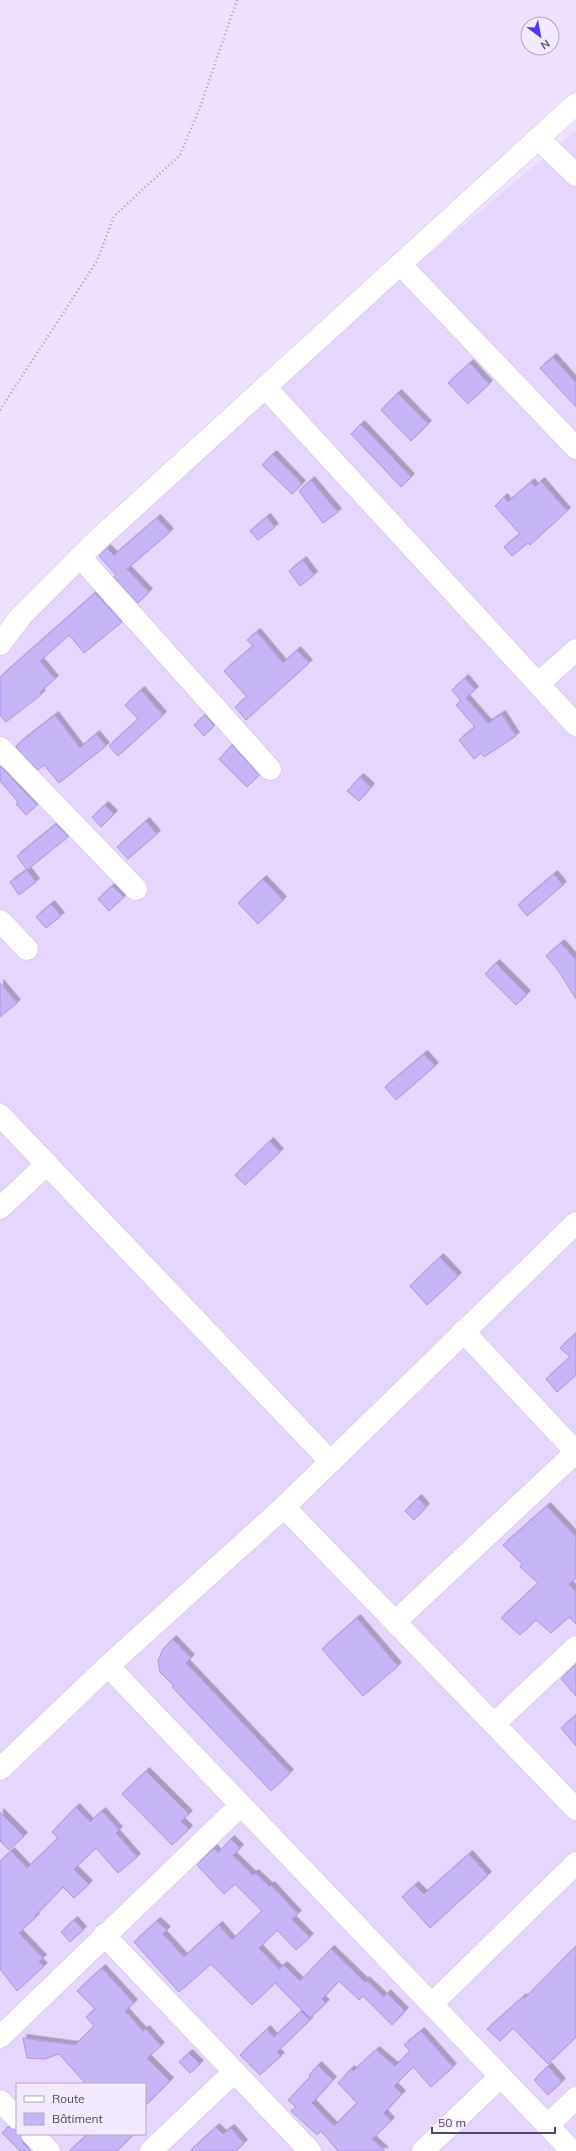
<svg xmlns="http://www.w3.org/2000/svg" width="576" height="2151" font-family="Mulish,sans-serif">
  <defs>
    <filter id="shadow"><feDropShadow dx="3.5" dy="-3.5" stdDeviation="0" flood-color="#0004"/></filter>
  </defs>
  <rect width="100%" height="100%" fill="#efe2fe"/>
  <!-- residential -->
  <path fill="#e6d5fc" fill-rule="evenodd" d="M576,131V2151H0V639L205,442ZM17,2084H145V2134H17Z"/>
  <!-- building -->
  <g fill="#c7b6f7" stroke="#aa95eb" filter="url(#shadow)">
    <path d="M553,357L576,383V407L540,368Z"/>
    <path d="M470,363L489,384L468,404L448,383Z"/>
    <path d="M398,393L428,424L411,441L381,410Z"/>
    <path d="M361,424L411,477L401,487L351,434Z"/>
    <path d="M273,454L302,484L292,494L262,465Z"/>
    <path d="M311,480L338,512L323,523L299,491Z"/>
    <path d="M541,481L567,511L530,545L528,543L512,556L504,547L520,534L495,506L504,497L508,502L531,482L535,487Z"/>
    <path d="M267,517L275,527L258,540L250,531Z"/>
    <path d="M157,518L170,532L127,569L149,592L138,603L114,577L116,575L99,556L107,548L114,555Z"/>
    <path d="M303,560L314,575L300,586L289,571Z"/>
    <path d="M95,593L122,622L84,653L69,635L40,661L55,679L40,692L42,694L6,722L0,715V677Z"/>
    <path d="M257,632L283,663L297,650L309,663L246,720L235,707L247,697L224,671L253,646L247,640Z"/>
    <path d="M465,678L475,690L466,698L488,723L502,714L516,736L484,757L481,753L474,759L459,740L475,727L456,705L461,701L452,690Z"/>
    <path d="M141,690L163,715L118,756L109,746L138,719L125,705Z"/>
    <path d="M55,715L80,748L96,734L106,746L59,783L44,765L38,770L16,747L18,744Z"/>
    <path d="M205,715L214,726L204,736L194,725Z"/>
    <path d="M232,745L259,775L247,787L219,759Z"/>
    <path d="M0,766L37,805L26,815L16,804L18,802L0,781Z"/>
    <path d="M360,777L371,787L359,801L347,791Z"/>
    <path d="M105,805L114,814L101,827L92,817Z"/>
    <path d="M146,821L157,834L128,859L117,847Z"/>
    <path d="M56,824L68,837L27,870L17,856Z"/>
    <path d="M27,870L36,882L19,895L10,882Z"/>
    <path d="M554,874L563,885L527,916L518,905Z"/>
    <path d="M263,879L283,900L258,924L238,903Z"/>
    <path d="M112,886L124,897L109,911L98,899Z"/>
    <path d="M51,904L61,916L46,928L36,917Z"/>
    <path d="M561,943L576,960V999L558,970L546,956Z"/>
    <path d="M496,963L527,994L516,1005L485,974Z"/>
    <path d="M0,983L17,1003L0,1017Z"/>
    <path d="M424,1054L435,1066L396,1100L385,1087Z"/>
    <path d="M270,1141L280,1152L245,1185L235,1175Z"/>
    <path d="M440,1257L458,1276L427,1305L410,1286Z"/>
    <path d="M576,1333V1375L557,1392L546,1379L570,1357L560,1348Z"/>
    <path d="M418,1498L426,1507L414,1520L405,1511Z"/>
    <path d="M547,1506L576,1537V1578L569,1584L576,1592V1624L569,1617L551,1633L536,1620L520,1635L501,1618L538,1583L520,1567L522,1564L503,1545Z"/>
    <path d="M357,1618L398,1666L363,1696L322,1649Z"/>
    <path d="M173,1639L191,1658L186,1663L290,1773L271,1791L172,1687L174,1686L160,1672L158,1660L163,1649Z"/>
    <path d="M576,1664V1696L561,1679Z"/>
    <path d="M576,1715V1746L561,1728Z"/>
    <path d="M146,1771L189,1814L181,1821L189,1829L172,1845L122,1794Z"/>
    <path d="M76,1807L90,1822L102,1811L119,1830L116,1833L137,1857L118,1873L96,1848L74,1869L89,1884L74,1898L63,1887L35,1916L36,1917L19,1933L43,1958L39,1962L44,1966L17,1991L0,1969V1861L11,1851L27,1868L58,1838L52,1832Z"/>
    <path d="M0,1812L24,1836L9,1850L0,1841Z"/>
    <path d="M231,1839L240,1848L233,1856L253,1875L255,1873L270,1887L271,1885L298,1914L292,1919L310,1937L296,1950L277,1930L259,1948L279,1969L284,1965L300,1981L331,1949L365,1982L366,1980L384,1997L387,1993L405,2011L392,2025L363,1996L359,2000L339,1981L322,1999L326,2003L310,2018L275,1983L252,2005L211,1964L179,1992L134,1942L157,1921L167,1930L163,1934L184,1957L219,1925L232,1940L262,1911L235,1884L224,1894L197,1865L214,1848L218,1853Z"/>
    <path d="M469,1854L488,1875L430,1928L402,1897L415,1885L424,1894Z"/>
    <path d="M74,1920L83,1930L70,1942L61,1932Z"/>
    <path d="M576,1946V2037L548,2064L513,2028L500,2041L487,2029L523,1997L524,1999Z"/>
    <path d="M102,1968L134,2003L125,2011L143,2031L146,2029L161,2046L147,2058L170,2081L145,2106V2084H86L59,2054L45,2059L27,2058L23,2038L75,2045L94,2026L86,2017L95,2009L77,1991Z"/>
    <path d="M301,2011L310,2020L277,2052L281,2056L260,2075L240,2055L267,2029L274,2037Z"/>
    <path d="M421,2031L453,2067L431,2087L413,2067L394,2086L402,2094L384,2113L391,2121L372,2139L385,2151H338L321,2131L317,2135L291,2111L296,2107L288,2100L311,2076L309,2075L318,2065L333,2080L312,2103L334,2126L357,2103L338,2083L351,2069L353,2071L376,2050L395,2066L410,2051L404,2045Z"/>
    <path d="M189,2053L200,2064L190,2073L179,2062Z"/>
    <path d="M548,2066L562,2082L548,2095L534,2080Z"/>
    <path d="M8,2127L17,2130V2134H20L23,2143L31,2151H20L2,2133Z"/>
    <path d="M216,2127L223,2134L231,2128L244,2143L236,2151H190Z"/>
    <path d="M88,2134H134L117,2151H69Z"/>
  </g>
  <g fill="none" stroke-linecap="round" stroke-linejoin="round">
    <defs>
      <g id="minor">
        <path d="M539,139L576,175"/>
        <path d="M401,265L576,448"/>
        <path d="M265,387L576,725"/>
        <path d="M80,557L270,769"/>
        <path d="M0,644L22,615L91,546L576,104"/>
        <path d="M538,684L576,650"/>
        <path d="M0,748L136,889"/>
        <path d="M0,921L27,949"/>
        <path d="M0,1115L331,1462"/>
        <path d="M0,1208L47,1164"/>
        <path d="M463,1331L576,1452"/>
        <path d="M284,1507L576,1809"/>
        <path d="M395,1622L576,1452"/>
        <path d="M108,1666L572,2151"/>
        <path d="M494,1724L576,1647"/>
        <path d="M0,1769L108,1666L284,1507L576,1223"/>
        <path d="M104,1935L310,2151"/>
        <path d="M432,2004L576,1863"/>
        <path d="M0,2037L240,1806"/>
        <path d="M0,2101L17,2118"/>
        <path d="M548,2125L576,2098"/>
        <path d="M32,2134L49,2151"/>
        <path d="M151,2151L234,2072"/>
        <path d="M423,2151L500,2077"/>
      </g>
    </defs>
    <!-- minor casing -->
    <use href="#minor" stroke="#cfc1e9" stroke-width="23"/>
    <!-- path -->
    <path stroke="#aa99dc" stroke-width="2.5" stroke-dasharray="1 3" stroke-linecap="butt" d="M0,410L97,261L114,216L180,155L199,110L237,0"/>
    <!-- minor -->
    <use href="#minor" stroke="#fff" stroke-width="22"/>
  </g>
  <!-- legend -->
  <rect x="16" y="2083" width="130" height="52" fill="#f4eaff" stroke="#b3a8c9"/>
  <rect x="24" y="2096" width="20" height="6" fill="#ffffff" stroke="#b3a8c9"/>
  <text x="52" y="2103" font-size="12" fill="#514579">Route</text>
  <rect x="24" y="2113" width="20" height="12" fill="#c7b6f7" stroke="#b3a8c9"/>
  <text x="52" y="2123" font-size="12" fill="#514579">Bâtiment</text>
  <!-- north arrow -->
  <g transform="translate(540 36) rotate(148)"><circle r="19" fill="#f4eaff" stroke="#b3a8c9"/>
  <path d="M0-3L7 15L0 10L-7 15Z" fill="#4a3af5"/>
  <text y="-6" font-size="11" font-weight="bold" text-anchor="middle" fill="#514579">N</text>
  </g>
  <!-- scale -->
  <path d="M432 2127v6h123v-6" fill="none" stroke="#514579" stroke-width="2"/>
  <text x="438" y="2127" font-size="12" fill="#514579" stroke="#f4eaff" stroke-width="3" paint-order="stroke">50 m</text>
</svg>
